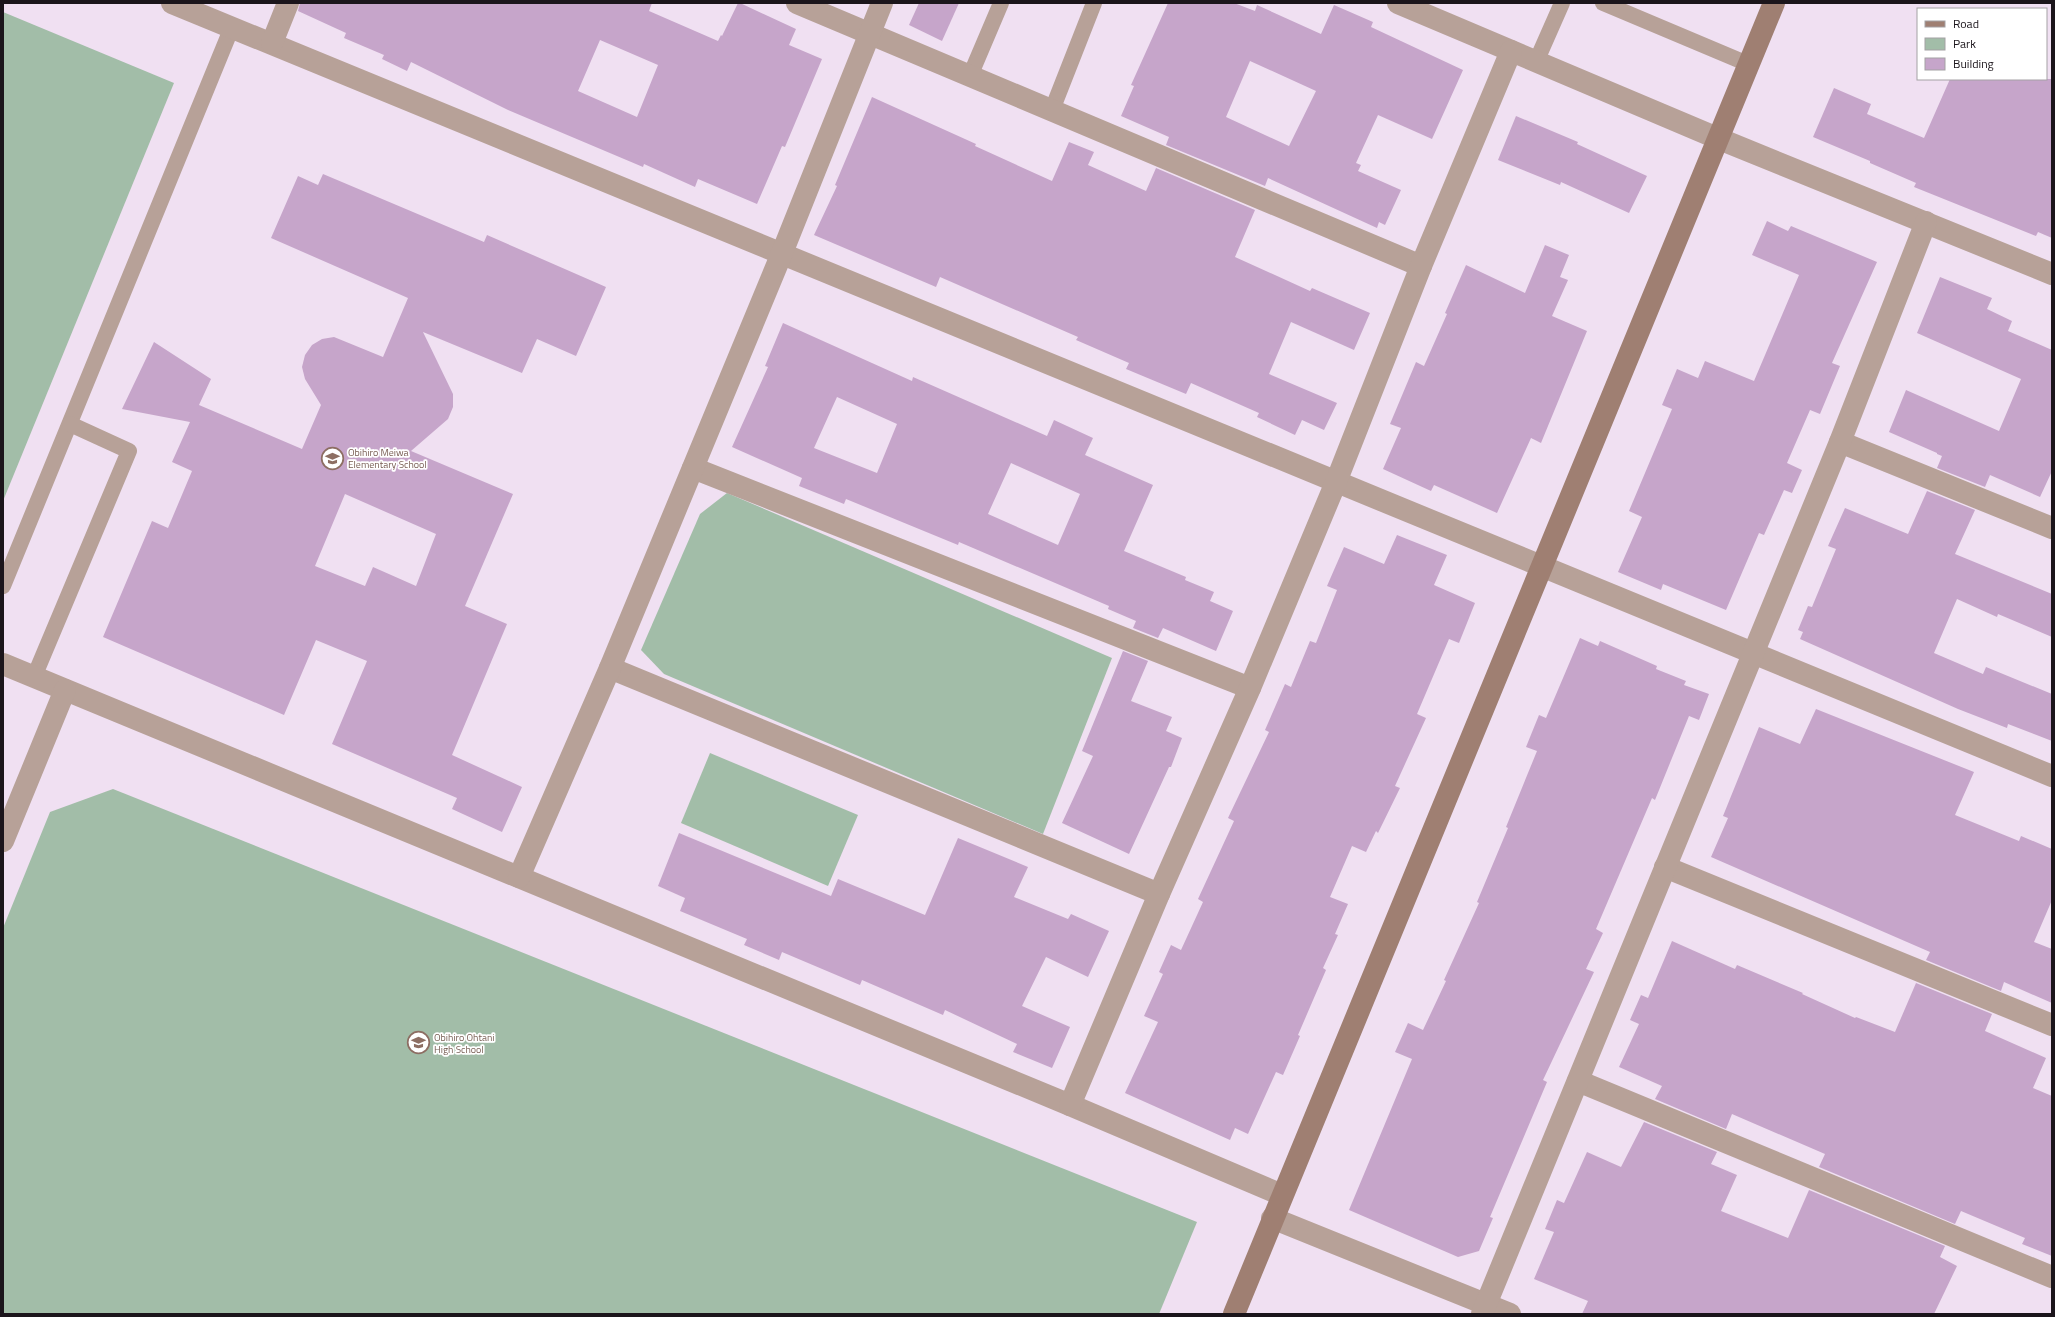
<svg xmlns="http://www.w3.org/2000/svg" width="2055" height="1317" font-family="'Titillium Web',sans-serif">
  <rect width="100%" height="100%" fill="#f0e0f2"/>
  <!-- green -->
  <g fill="#a2bda8">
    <path d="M3,12L174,83L3,501Z"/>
    <path d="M727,493L1112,658L1043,834L664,674L641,650L700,514Z"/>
    <path d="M710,753L858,815L828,886L681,823Z"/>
    <path d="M113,789L1197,1222L1159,1314H3V928L50,812Z"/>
  </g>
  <!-- building -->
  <g fill="#c6a5ca" fill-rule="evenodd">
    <path d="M300,3H652L649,11L718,41L721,35L722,36L738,3H740L796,29L789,45L822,59L785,147L782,146L757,204L698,179L695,187L644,164L643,167L508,110L411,62L407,71L382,59L384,55L344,38L346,33L298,11ZM600,40L658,65L637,117L578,91Z"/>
    <path d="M919,3H959L942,41L909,25Z"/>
    <path d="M1168,3H1234L1255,11L1257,5L1321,34L1334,5L1373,22L1371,27L1463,70L1432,139L1378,115L1356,163L1361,165L1358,171L1401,190L1385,225L1379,222L1377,228L1268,178L1265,186L1166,145L1169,137L1121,116L1134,86L1131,85ZM1250,61L1316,91L1289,146L1226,117Z"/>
    <path d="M1950,79H2052V238L2038,232L2036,236L1914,187L1916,183L1870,163V161L1813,137L1834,88L1871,104L1867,114L1924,138Z"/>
    <path d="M872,97L976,144L975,146L1052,181L1069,142L1094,152L1088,165L1146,191L1156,168L1255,210L1235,257L1310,291L1312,288L1370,313L1354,350L1291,322L1269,374L1337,403L1324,430L1302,420L1295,435L1257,417L1259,413L1191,383L1186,394L1126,369L1129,363L1076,340L1078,337L940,277L936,287L814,235L837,186L835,185Z"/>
    <path d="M1516,116L1578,142L1577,144L1647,176L1629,213L1561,182L1560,185L1498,160Z"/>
    <path d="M323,174L484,242L487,235L606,287L576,356L537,339L522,373L423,332L453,394V407L448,419L411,451L513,494L465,606L507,624L452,755L522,787L502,832L452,809L457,798L332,744L367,661L316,640L284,715L103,637L152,521L168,528L192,471L172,462L190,422L122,409L154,342L211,379L199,405L302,449L321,405L305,379L302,367L305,355L312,345L322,339L334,337L383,357L408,298L271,238L298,176L318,185ZM345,494L436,534L416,586L373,567L365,586L315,566Z"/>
    <path d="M1767,221L1788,231L1791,226L1877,262L1832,363L1840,366L1820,414L1810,410L1787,463L1802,470L1792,493L1784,490L1764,535L1759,533L1726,610L1663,584L1661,590L1618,572L1642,517L1629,511L1672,409L1662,405L1677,369L1698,378L1705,361L1754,381L1799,275L1752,255Z"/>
    <path d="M1545,245L1569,255L1560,277L1568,280L1552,316L1587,331L1541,443L1531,438L1497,513L1434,485L1431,491L1383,469L1401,428L1390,424L1416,362L1424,366L1447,314L1445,313L1466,265L1525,293Z"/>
    <path d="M1940,277L1992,298L1987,309L2012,321L2008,331L2052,350V471L2040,497L1990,475L1985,487L1937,468L1942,456L1937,454V453L1889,432L1906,390L1999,431L2021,379L1917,333Z"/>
    <path d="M783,323L912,381L913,377L1047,436L1054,420L1093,438L1085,455L1153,485L1124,551L1186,577L1185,580L1214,592L1210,601L1233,611L1216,651L1163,628L1158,638L1133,628L1136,621L1108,609L1109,606L959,542L958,545L846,499L844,504L799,486L802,478L732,447L768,367L765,366ZM837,397L897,424L877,473L814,448ZM1011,463L1080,494L1058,545L988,514Z"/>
    <path d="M1927,491L1975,510L1955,554L2052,594V637L1998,614L1997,617L1957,599L1934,653L1983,674L1986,667L2052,694V741L2008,724L2007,728L1958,709L1800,639L1803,632L1798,630L1808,606L1812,607L1836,549L1828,546L1845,508L1908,534Z"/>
    <path d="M1397,535L1447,555L1434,585L1475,603L1459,643L1449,639L1417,714L1426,718L1395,786L1400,788L1378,833L1376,831L1366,852L1352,846L1330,897L1348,904L1335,934L1338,935L1323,968L1326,970L1298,1035L1300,1036L1283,1075L1276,1072L1248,1134L1235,1128L1230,1140L1125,1093L1158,1022L1144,1016L1163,974L1159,972L1171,945L1181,950L1203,902L1198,899L1234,821L1228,818L1269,732L1265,730L1285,684L1291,687L1310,641L1316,643L1337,590L1327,586L1344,547L1384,564Z"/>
    <path d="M1580,638L1598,646L1600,641L1657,666L1656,669L1686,681L1684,685L1709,694L1699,720L1689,716L1655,800L1652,798L1596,929L1603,933L1586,969L1594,972L1543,1080L1547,1082L1490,1217L1493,1218L1479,1251L1458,1257L1349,1210L1412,1059L1395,1052L1408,1023L1423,1030L1446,981L1444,980L1479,903L1477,902L1508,828L1506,827L1537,751L1526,747L1539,715L1546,718Z"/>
    <path d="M1123,651L1148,661L1131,701L1172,717L1166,731L1182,738L1171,767H1169L1129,854L1062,823L1093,756L1082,751Z"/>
    <path d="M1816,709L1974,772L1955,815L2019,841L2021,836L2052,849V900L2034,942L2052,949V1003L2004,982L2001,991L1926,960L1930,952L1711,857L1728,818L1723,816L1759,727L1800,744Z"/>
    <path d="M679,833L831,896L838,879L925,915L958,838L1028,867L1014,897L1068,919L1071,914L1109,931L1088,977L1046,957L1022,1006L1070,1027L1052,1068L1013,1052L1017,1044L945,1010L943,1015L862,980L860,985L782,952L779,960L744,945L747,939L680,911L685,898L658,886Z"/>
    <path d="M1672,941L1735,969L1737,965L1803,993L1802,994L1855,1018L1856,1017L1895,1032L1916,983L1992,1014L1985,1031L2046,1058L2033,1088L2052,1096V1256L2022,1244L2025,1238L1961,1211L1955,1224L1819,1167L1825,1154L1732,1114L1726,1129L1655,1099L1662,1086L1619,1067L1639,1024L1630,1020L1641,995L1648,998Z"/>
    <path d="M1644,1122L1717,1152L1711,1164L1737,1175L1721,1211L1788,1238L1809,1190L1945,1246L1940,1257L1957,1266L1934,1314H1582L1588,1301L1534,1279L1554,1232L1545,1229L1557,1200L1564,1203L1587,1152L1621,1167Z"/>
  </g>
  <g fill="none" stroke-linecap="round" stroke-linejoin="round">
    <!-- lane -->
    <g stroke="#b7a198" stroke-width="16">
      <path d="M1603,3L1748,64"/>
      <path d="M1536,62L1562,3"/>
      <path d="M970,76L1001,3"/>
      <path d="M1052,110L1094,3"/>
      <path d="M3,586L232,27"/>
      <path d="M34,677L129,451L70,424"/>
    </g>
    <!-- street -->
    <g stroke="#b7a198" stroke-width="22">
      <path d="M172,3L2052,776"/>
      <path d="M797,3L1421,266"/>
      <path d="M1398,3L1717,138L2052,274"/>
      <path d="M272,43L288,3"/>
      <path d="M1840,442L2052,528"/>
      <path d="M693,468L1250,688"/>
      <path d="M3,664L1070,1105L1282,1195"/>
      <path d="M610,668L1159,894"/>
      <path d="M3,841L65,690"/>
      <path d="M1665,867L2052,1025"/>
      <path d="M519,877L610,668L782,253L882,3"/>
      <path d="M1578,1081L2052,1277"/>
      <path d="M1070,1105L1159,894L1250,688L1336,482L1421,266L1511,51"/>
      <path d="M1272,1218L1510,1314"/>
      <path d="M1482,1314L1840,442L1926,222"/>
    </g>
    <!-- secondary -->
    <path stroke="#9f7f72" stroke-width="22" d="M1234,1314L1774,3"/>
  </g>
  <!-- icons -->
  <defs>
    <symbol id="school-ring" viewBox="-11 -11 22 22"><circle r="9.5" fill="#fff" stroke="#8d6e63" stroke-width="1.5"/><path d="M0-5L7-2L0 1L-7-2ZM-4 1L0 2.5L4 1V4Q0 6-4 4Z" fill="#8d6e63"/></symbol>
  </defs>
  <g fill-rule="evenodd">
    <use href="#school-ring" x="320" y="446" width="25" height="25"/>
    <use href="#school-ring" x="406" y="1030" width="25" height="25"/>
  </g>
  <g text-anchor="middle" stroke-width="3.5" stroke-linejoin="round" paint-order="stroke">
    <!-- education labels -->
    <g font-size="10" fill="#785e54" stroke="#fff" text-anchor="start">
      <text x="348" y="456">Obihiro Meiwa<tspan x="348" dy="12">Elementary School</tspan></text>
      <text x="434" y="1041">Obihiro Ohtani<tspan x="434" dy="12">High School</tspan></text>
    </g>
  </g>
  <!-- border -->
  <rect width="2055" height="1317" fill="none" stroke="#1b151b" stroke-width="8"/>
  <!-- legend -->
  <rect x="1917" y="8" width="130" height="72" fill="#ffffff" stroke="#a4a1a4"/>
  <rect x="1925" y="21" width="20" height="6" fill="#9f7f72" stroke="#a4a1a4"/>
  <text x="1953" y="28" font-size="12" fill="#1b151b">Road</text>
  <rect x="1925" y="38" width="20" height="12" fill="#a2bda8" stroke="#a4a1a4"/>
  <text x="1953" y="48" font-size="12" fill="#1b151b">Park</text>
  <rect x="1925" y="58" width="20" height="12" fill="#c6a5ca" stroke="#a4a1a4"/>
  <text x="1953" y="68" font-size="12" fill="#1b151b">Building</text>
</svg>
